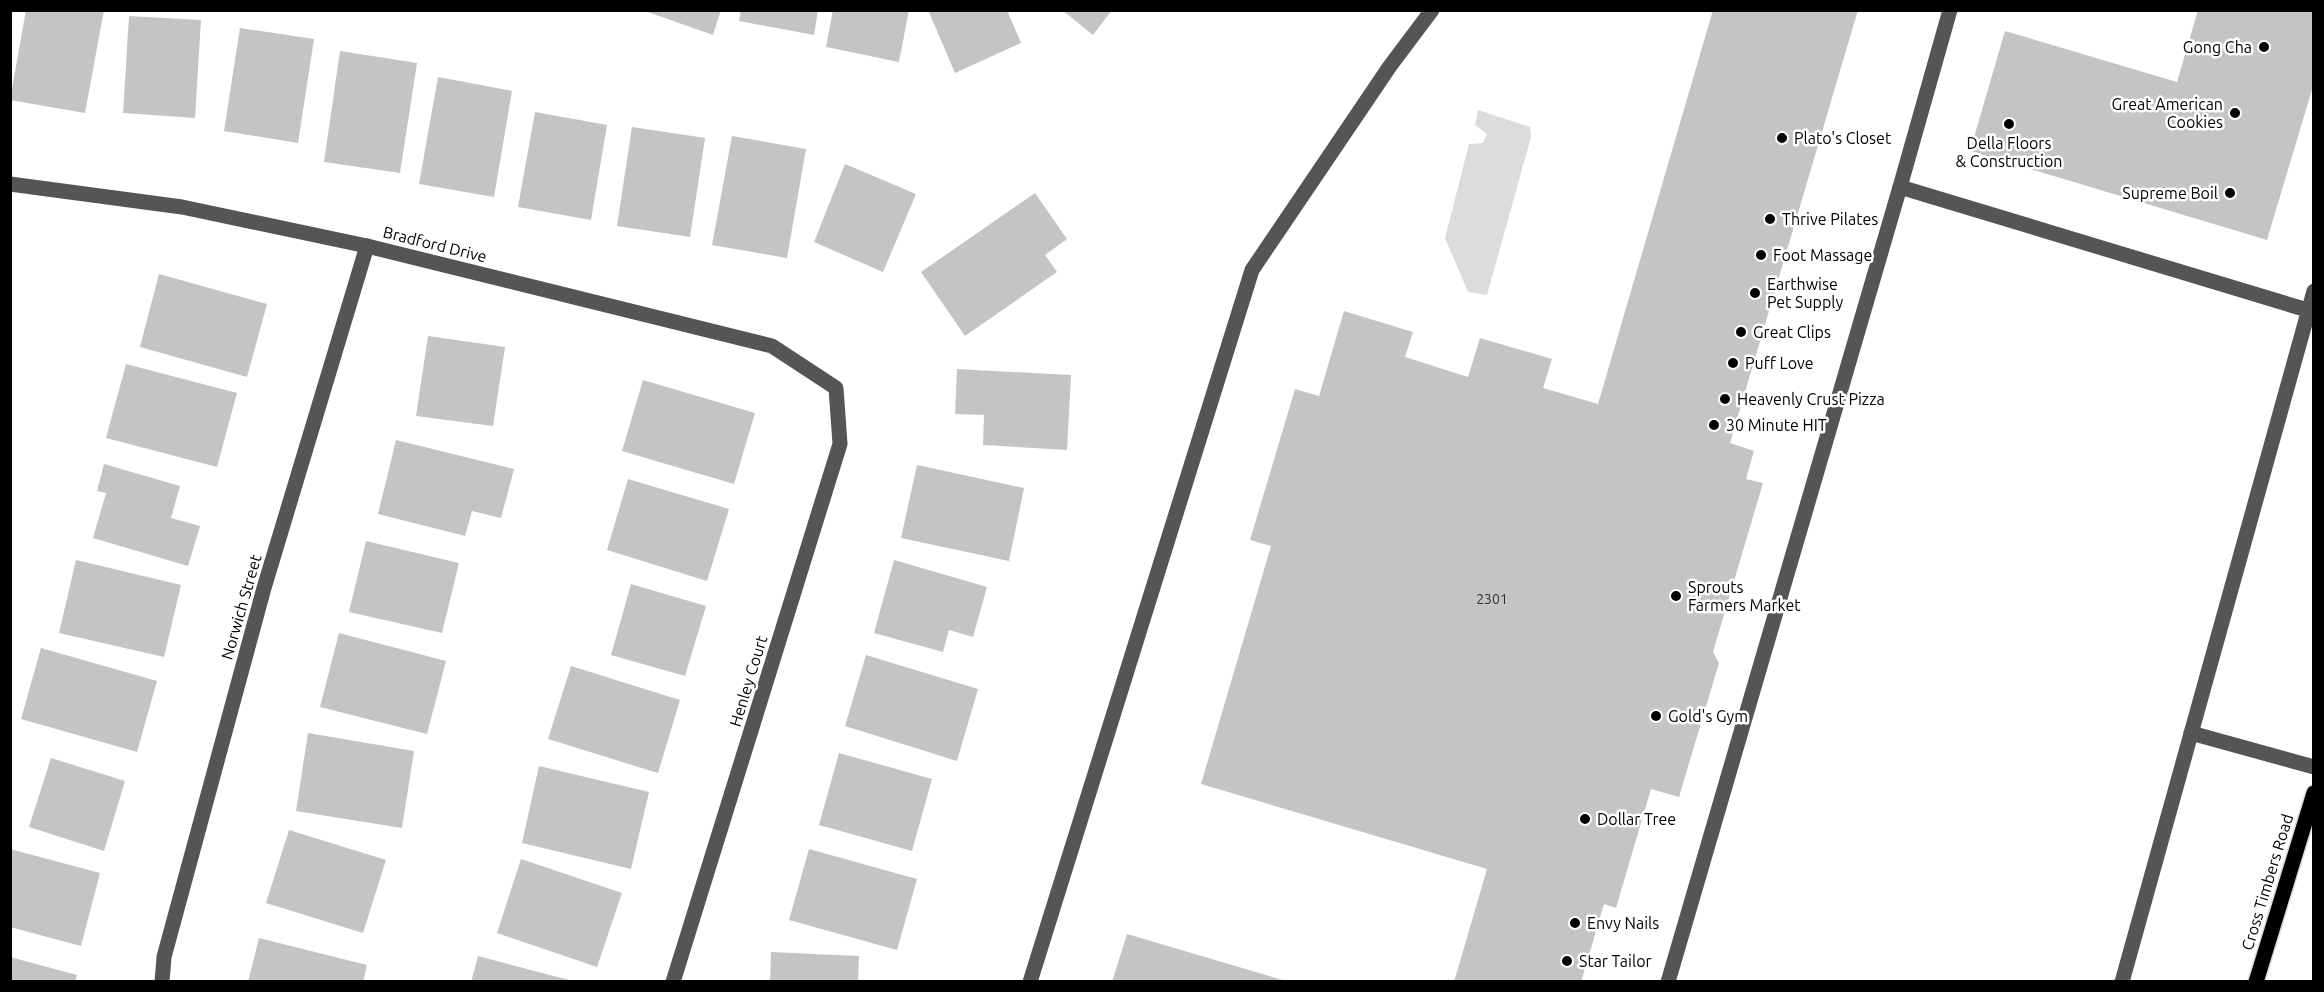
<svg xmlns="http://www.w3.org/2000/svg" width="2324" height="992" font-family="Ubuntu,sans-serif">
  <rect width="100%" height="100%" fill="#fff"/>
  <!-- green -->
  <path fill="#dcdcdc" d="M1478,110L1530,127L1531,137L1487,295L1468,292L1445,238L1469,144L1483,143L1487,134L1475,125Z"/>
  <!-- building -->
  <g fill="#c4c4c4">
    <path d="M26,10H104L85,113L10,100Z"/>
    <path d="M642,10H721L713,35Z"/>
    <path d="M741,10H818L814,35L739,21Z"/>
    <path d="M833,10H909L899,62L826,47Z"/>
    <path d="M928,10H1007L1021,43L955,73Z"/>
    <path d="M1062,10H1112L1093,35Z"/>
    <path d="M1713,10H1858L1730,443L1754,451L1746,479L1763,483L1713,652L1719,663L1679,797L1651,789L1616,908L1604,904L1581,982H1454L1487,869L1201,784L1271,546L1250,540L1295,389L1319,396L1344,311L1413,332L1405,357L1468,377L1480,338L1552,359L1543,388L1598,404Z"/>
    <path d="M2198,10H2314V83L2267,240L1970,151L2005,31L2177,82Z"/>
    <path d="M129,16L201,20L195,118L123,113Z"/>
    <path d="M240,28L314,39L298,143L224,131Z"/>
    <path d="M340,51L417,63L400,173L324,162Z"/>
    <path d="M438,77L512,91L494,197L419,184Z"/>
    <path d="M535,112L607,125L591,220L518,207Z"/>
    <path d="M632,127L705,138L690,237L617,226Z"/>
    <path d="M732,136L806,149L787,258L712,245Z"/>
    <path d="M845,164L916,194L883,272L814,242Z"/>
    <path d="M1035,193L1067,239L1045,255L1057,272L965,336L921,272Z"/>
    <path d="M159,274L267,304L247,377L140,347Z"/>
    <path d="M428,336L505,347L493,426L416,416Z"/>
    <path d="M126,364L237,393L217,467L106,438Z"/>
    <path d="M957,369L1071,375L1067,450L983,445L984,415L955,414Z"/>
    <path d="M643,380L755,413L734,484L622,451Z"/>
    <path d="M396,440L514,469L501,518L472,511L465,536L378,514Z"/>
    <path d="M104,464L180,486L171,518L200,526L188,566L93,538L106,493L97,491Z"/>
    <path d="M917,465L1024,488L1009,561L901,538Z"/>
    <path d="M628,479L729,509L707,581L607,550Z"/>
    <path d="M366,541L459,563L442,633L349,612Z"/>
    <path d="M76,560L181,585L164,657L59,633Z"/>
    <path d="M894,560L987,587L973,637L949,630L943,652L874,633Z"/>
    <path d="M631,584L706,606L685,676L611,655Z"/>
    <path d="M339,633L446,661L427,734L320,707Z"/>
    <path d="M41,648L157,681L137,752L21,719Z"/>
    <path d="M866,655L978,689L957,761L845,726Z"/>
    <path d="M571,666L680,700L658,773L548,739Z"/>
    <path d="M308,733L414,751L402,828L296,811Z"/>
    <path d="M839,753L932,779L912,851L819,825Z"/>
    <path d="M51,758L125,781L104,851L29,827Z"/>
    <path d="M539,766L649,792L631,869L522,843Z"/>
    <path d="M289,830L386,860L363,933L266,903Z"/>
    <path d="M10,849L100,873L81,946L10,927Z"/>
    <path d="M809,849L917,879L897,950L789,920Z"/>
    <path d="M521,859L622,893L597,967L497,933Z"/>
    <path d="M1127,934L1286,981V982H1112Z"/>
    <path d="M259,938L367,965L363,982H248Z"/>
    <path d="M771,952L859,956L858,982H770Z"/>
    <path d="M478,956L573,981V982H471Z"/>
    <path d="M10,957L77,975L75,982H10Z"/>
  </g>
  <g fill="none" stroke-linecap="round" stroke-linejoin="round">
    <defs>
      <path id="major" d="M2256,982L2314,793"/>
    </defs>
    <!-- major casing -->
    <use href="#major" stroke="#dbdbdb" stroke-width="18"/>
    <!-- minor -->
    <g stroke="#555" stroke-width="15">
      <path d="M10,184L182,207L367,246L772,346L836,388L840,444L673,982"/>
      <path d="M1900,187L2314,312"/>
      <path d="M2191,733L2314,767"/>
      <path d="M162,982L164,957L264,588L367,246"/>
      <path d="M1030,982L1252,270L1390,66L1432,10"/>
      <path d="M1668,982L1900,187L1950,10"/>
      <path d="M2122,982L2314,291"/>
    </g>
    <!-- major -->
    <use href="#major" stroke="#000" stroke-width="15"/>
  </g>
  <!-- markers -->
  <g fill="#000" stroke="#fff" stroke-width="2">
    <circle cx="2264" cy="47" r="6"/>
    <circle cx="2235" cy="113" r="6"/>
    <circle cx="2009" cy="124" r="6"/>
    <circle cx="1782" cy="138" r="6"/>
    <circle cx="2230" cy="193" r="6"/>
    <circle cx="1770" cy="219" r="6"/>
    <circle cx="1761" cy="255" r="6"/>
    <circle cx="1755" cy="293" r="6"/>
    <circle cx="1741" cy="332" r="6"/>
    <circle cx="1733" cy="363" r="6"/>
    <circle cx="1725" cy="399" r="6"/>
    <circle cx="1714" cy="425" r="6"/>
    <circle cx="1676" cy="596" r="6"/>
    <circle cx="1656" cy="716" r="6"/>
    <circle cx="1585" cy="819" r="6"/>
    <circle cx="1575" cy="923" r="6"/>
    <circle cx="1567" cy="961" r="6"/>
  </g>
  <g text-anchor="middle" stroke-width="5" stroke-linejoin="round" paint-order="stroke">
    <!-- number labels -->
    <g font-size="14" fill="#313131">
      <text x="1492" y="604">2301</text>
    </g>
    <!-- poi labels -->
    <g font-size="16" fill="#000" stroke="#fff" text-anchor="start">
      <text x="2252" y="53" text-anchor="end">Gong Cha</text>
      <text x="2223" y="110" text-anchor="end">Great American<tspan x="2223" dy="18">Cookies</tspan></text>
      <text x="1794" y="144">Plato's Closet</text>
      <text x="2009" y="149" text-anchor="middle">Della Floors<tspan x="2009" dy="18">&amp; Construction</tspan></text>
      <text x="2218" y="199" text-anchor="end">Supreme Boil</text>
      <text x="1782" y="225">Thrive Pilates</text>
      <text x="1773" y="261">Foot Massage</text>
      <text x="1767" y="290">Earthwise<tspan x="1767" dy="18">Pet Supply</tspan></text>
      <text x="1753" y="338">Great Clips</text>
      <text x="1745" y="369">Puff Love</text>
      <text x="1737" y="405">Heavenly Crust Pizza</text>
      <text x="1726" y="431">30 Minute HIT</text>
      <text x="1688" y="593">Sprouts<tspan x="1688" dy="18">Farmers Market</tspan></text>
      <text x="1668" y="722">Gold's Gym</text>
      <text x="1597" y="825">Dollar Tree</text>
      <text x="1587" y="929">Envy Nails</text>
      <text x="1579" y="967">Star Tailor</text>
    </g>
    <!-- street labels -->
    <g font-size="16" fill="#000" stroke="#fff">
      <text transform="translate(435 244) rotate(14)" y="6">Bradford Drive</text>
      <text transform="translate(241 607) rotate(-74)" y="6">Norwich Street</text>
      <text transform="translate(748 681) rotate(-73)" y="6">Henley Court</text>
      <text transform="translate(2267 882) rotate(-73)" y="6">Cross Timbers Road</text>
    </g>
  </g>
  <!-- border -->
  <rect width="2324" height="992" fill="none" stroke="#000000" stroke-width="24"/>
</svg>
